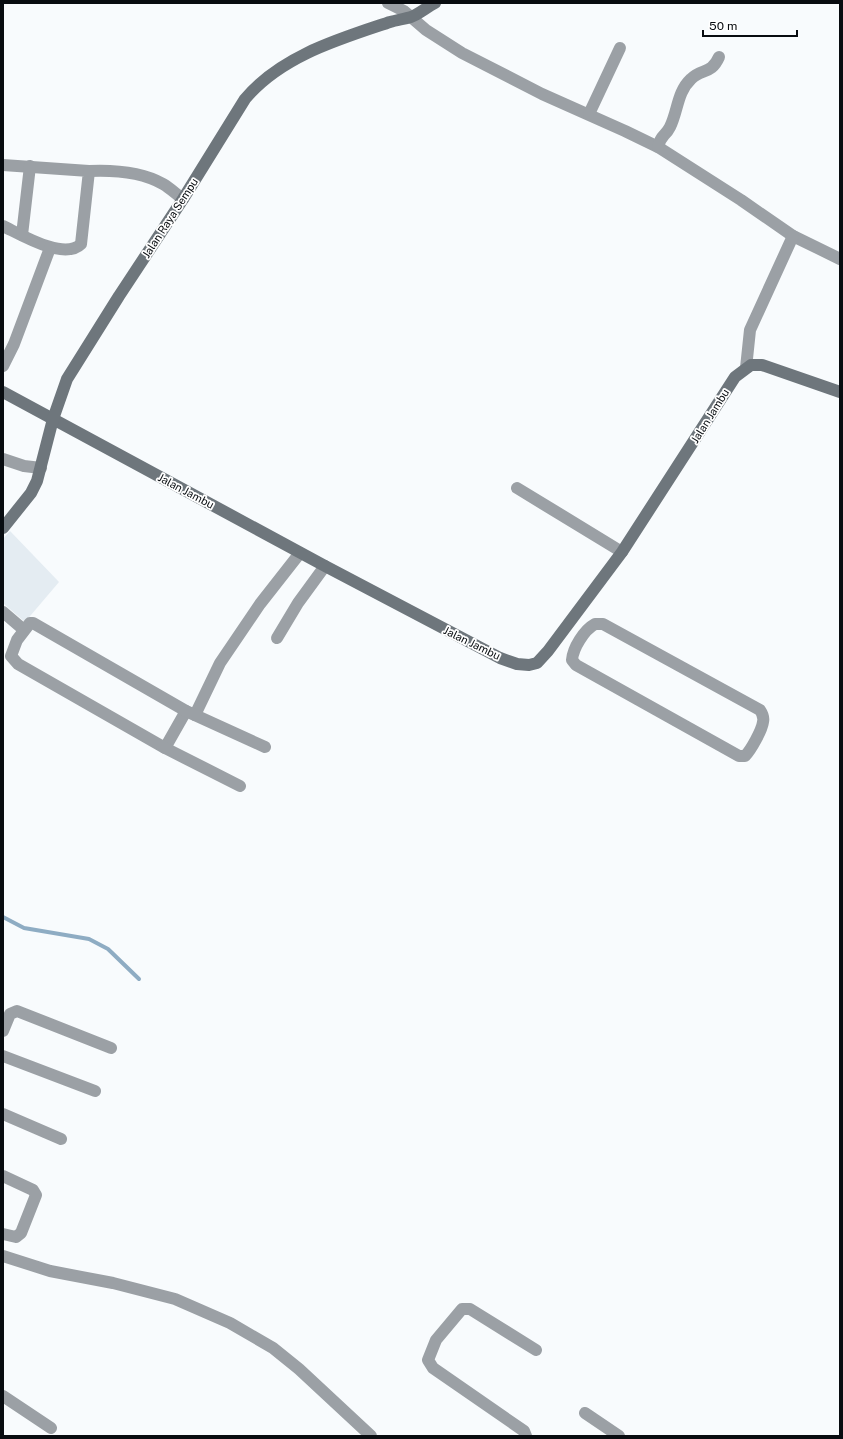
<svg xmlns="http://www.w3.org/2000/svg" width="843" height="1439" font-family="'Public Sans',sans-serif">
  <rect width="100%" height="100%" fill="#f8fbfd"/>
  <!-- built -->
  <path fill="#e4ecf2" d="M10,531L59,582L25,622L3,603V539Z"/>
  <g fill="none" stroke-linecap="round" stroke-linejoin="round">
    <!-- stream -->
    <path stroke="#8eacc3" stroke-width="4" d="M3,917L24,928L89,939L108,949L139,979"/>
    <!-- street -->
    <g stroke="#9ba0a5" stroke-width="12">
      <path d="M388,3L404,11L426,30L462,53L542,94L625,131L658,147L741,200L793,236L840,259"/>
      <path d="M589,114L620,48"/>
      <path d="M658,147C661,134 665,137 670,127C678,111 677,92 691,79C702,68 711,75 719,57"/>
      <path d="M3,165L89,171L81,244C64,261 20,234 3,226"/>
      <path d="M89,171C112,170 142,172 163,184C170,188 176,194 183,199"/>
      <path d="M22,235L30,166"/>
      <path d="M3,366L14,344L50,248"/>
      <path d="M746,368L750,330L793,236"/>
      <path d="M3,459L24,466L41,468"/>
      <path d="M517,488L622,552"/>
      <path d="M3,612L24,630"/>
      <path d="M595,624H603L760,710C762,713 764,718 763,722C762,730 751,750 745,756H739L576,665L572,660C573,648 584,630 595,624Z"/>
      <path d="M277,638L298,603L325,566"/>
      <path d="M195,715L220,663L260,604L300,553"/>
      <path d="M165,748L186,711"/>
      <path d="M240,786L165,748L18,664L11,656L17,640L30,623H33L186,711L265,747"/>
      <path d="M3,1031L10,1014L17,1011L111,1048"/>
      <path d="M3,1056L95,1091"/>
      <path d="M3,1114L61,1139"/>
      <path d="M3,1176L33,1190L36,1195L21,1233L16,1237L3,1234"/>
      <path d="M3,1256L50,1271L113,1283L175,1299L230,1323L273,1348L299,1369L371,1436"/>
      <path d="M3,1396L51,1428"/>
      <path d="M585,1413L619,1436"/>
      <path d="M526,1436L524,1431L433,1368L428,1360L436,1340L462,1309H470L536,1350"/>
    </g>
    <!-- secondary -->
    <g stroke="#6e767c" stroke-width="12">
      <path d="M3,392L325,566L500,658L517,664L529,665L537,663L548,651L622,552L735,377L751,365H762L840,392"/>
      <path d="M3,528L31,493L37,481L53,419L67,379L119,296L183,199L245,99C281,56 339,39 390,22C397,20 404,19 411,17C419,14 427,7 435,3"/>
    </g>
  </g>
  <g text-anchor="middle" stroke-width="3.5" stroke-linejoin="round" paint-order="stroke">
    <!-- street labels -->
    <g font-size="11" fill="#080c10" stroke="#fff">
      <text transform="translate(170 218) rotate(-57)" y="4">Jalan Raya Sempu</text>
      <text transform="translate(710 416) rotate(-58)" y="4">Jalan Jambu</text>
      <text transform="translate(186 491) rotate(28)" y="4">Jalan Jambu</text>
      <text transform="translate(472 643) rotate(26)" y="4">Jalan Jambu</text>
    </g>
  </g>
  <!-- border -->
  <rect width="843" height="1439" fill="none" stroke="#080c10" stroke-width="8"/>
  <!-- scale -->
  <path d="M703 30v6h94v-6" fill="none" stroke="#080c10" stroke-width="2"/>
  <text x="709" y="30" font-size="12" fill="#080c10" stroke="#ffffff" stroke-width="3" paint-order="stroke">50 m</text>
</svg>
